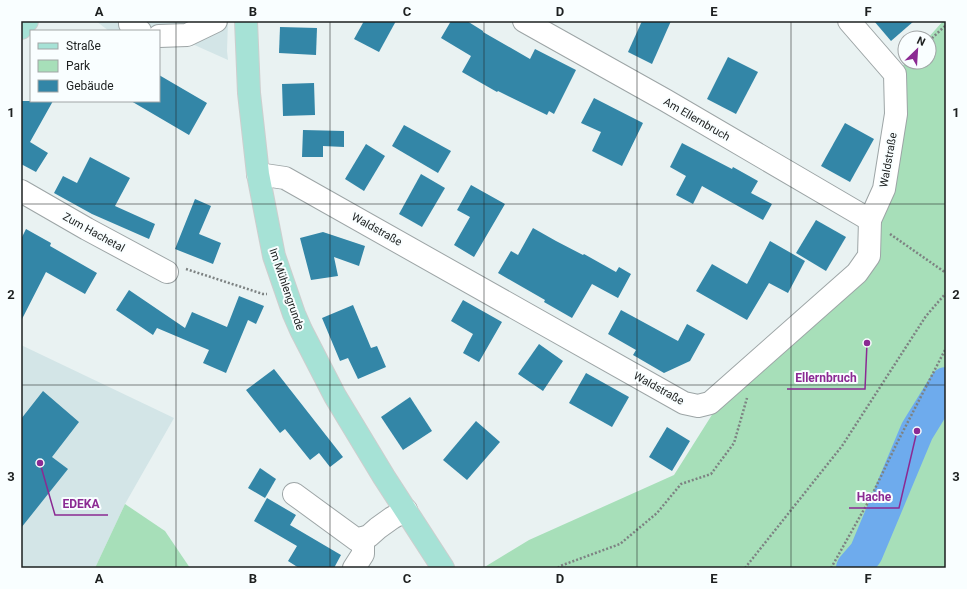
<svg xmlns="http://www.w3.org/2000/svg" width="967" height="589" font-family="Roboto,sans-serif">
  <rect width="100%" height="100%" fill="#e9f2f2"/>
  <!-- built -->
  <g fill="#d3e5e7">
    <path d="M96,21H228L227,51L228,60L190,43L159,31H109Z"/>
    <path d="M21,345L174,418L125,504L95,568H21Z"/>
  </g>
  <!-- green -->
  <g fill="#a7dfb9">
    <path d="M943,21H946V568H483L529,540L674,475L715,410L861,276L899,70L906,62H929V38H928Z"/>
    <path d="M125,504L165,531L190,568H95Z"/>
  </g>
  <g fill="none" stroke-linecap="round" stroke-linejoin="round">
    <!-- river -->
    <path stroke="#6eabed" stroke-width="34" d="M853,568L866,553L917,431L946,384"/>
  </g>
  <!-- building -->
  <g fill="#3386a7">
    <path d="M364,21H396L379,52L354,39Z"/>
    <path d="M451,21H467L483,31V32L530,59L535,49L576,70L554,114L549,111L547,115L498,91L497,92L462,72L471,56L441,38Z"/>
    <path d="M642,21H671L652,64L628,52Z"/>
    <path d="M874,21H914L891,41Z"/>
    <path d="M280,27L317,28L316,55L279,53Z"/>
    <path d="M728,57L758,72L736,114L707,99Z"/>
    <path d="M159,75L207,103L189,135L131,101H159Z"/>
    <path d="M314,83L315,115L283,116L282,84Z"/>
    <path d="M594,98L643,123L622,166L592,151L601,132L581,123Z"/>
    <path d="M21,101H53L30,142L48,153L36,172L21,164Z"/>
    <path d="M845,123L874,139L850,182L821,166Z"/>
    <path d="M404,125L451,151L438,173L392,146Z"/>
    <path d="M303,130L344,131V147L323,146V157H302Z"/>
    <path d="M682,143L732,169L733,167L758,181L751,193L772,204L763,220L702,186L693,204L676,195L686,176L670,167Z"/>
    <path d="M366,144L385,156L364,191L345,179Z"/>
    <path d="M90,157L130,178L115,206L155,224L149,239L92,214L54,193L63,176L77,183Z"/>
    <path d="M421,174L445,188L422,227L399,214Z"/>
    <path d="M471,185L505,204L474,257L454,245L470,217L457,210Z"/>
    <path d="M195,199L211,206L199,234L221,243L213,264L175,249Z"/>
    <path d="M816,220L846,237L826,271L796,253Z"/>
    <path d="M533,228L556,241L583,255L584,254L616,272L619,267L631,274L618,298L592,284L572,318L544,302L545,300L498,273L511,251L518,255Z"/>
    <path d="M26,229L51,243L50,246L97,273L85,294L46,272L21,321V239Z"/>
    <path d="M323,232L365,246L359,266L334,257L338,276L311,280L300,238Z"/>
    <path d="M770,241L805,261L788,293L769,283L747,320L696,291L712,264L747,284Z"/>
    <path d="M129,290L185,328L192,312L227,327L239,296L264,306L256,324L248,320L226,373L203,363L209,350L157,328L153,335L116,310Z"/>
    <path d="M463,300L502,322L479,362L463,353L473,334L451,321Z"/>
    <path d="M353,305L371,348L377,346L386,367L358,379L348,358L340,361L322,318Z"/>
    <path d="M621,310L678,341L687,324L705,334L690,361L664,373L633,355L636,350L608,334Z"/>
    <path d="M539,344L563,361L543,391L518,374Z"/>
    <path d="M274,369L343,457L330,467L319,453L310,460L285,429L280,433L246,390Z"/>
    <path d="M586,373L629,397L612,427L569,403Z"/>
    <path d="M43,391L79,422L52,457L68,469L21,528V419Z"/>
    <path d="M410,397L432,431L403,450L381,417Z"/>
    <path d="M476,421L500,442L467,480L443,460Z"/>
    <path d="M667,427L690,441L672,471L649,457Z"/>
    <path d="M260,468L276,479L265,498L248,488Z"/>
    <path d="M267,498L296,515L290,525L341,555L334,568H299L288,561L297,546L254,521Z"/>
  </g>
  <g fill="none" stroke-linecap="round" stroke-linejoin="round">
    <defs>
      <g id="minor">
        <path d="M524,21L665,100L870,220"/>
        <path d="M130,24L140,31"/>
        <path d="M159,36L187,35L216,21"/>
        <path d="M258,174L285,178L684,403L698,406L710,403L857,273L869,256L870,220L884,189L896,114L895,74L849,21"/>
        <path d="M21,191L87,229L167,272"/>
        <path d="M294,494L357,540L369,536L378,528L392,518L406,510"/>
        <path d="M354,568L363,554V538"/>
      </g>
      <g id="major">
        <path d="M246,21L249,93L258,174L274,256L294,314L301,330L335,396L384,477L443,568"/>
        <path d="M21,28L27,21"/>
      </g>
    </defs>
    <!-- minor casing -->
    <use href="#minor" stroke="#9da5a6" stroke-width="24"/>
    <!-- major casing -->
    <use href="#major" stroke="#cdcece" stroke-width="24"/>
    <!-- path -->
    <g stroke="#7d8282" stroke-width="2.5" stroke-dasharray="2 2" stroke-linecap="butt">
      <path d="M929,41L946,25"/>
      <path d="M890,234L946,273"/>
      <path d="M186,269L263,294H267"/>
      <path d="M558,568L560,566L620,544L657,513L681,484L711,474L734,443L747,398"/>
      <path d="M745,568L842,446L926,316L946,293"/>
      <path d="M831,568L871,497L897,443L946,348"/>
    </g>
    <!-- minor -->
    <use href="#minor" stroke="#fff" stroke-width="22"/>
    <!-- major -->
    <use href="#major" stroke="#a6e2d6" stroke-width="22"/>
  </g>
  <!-- grid -->
  <path fill="none" stroke="#1d2020" stroke-width="1" stroke-opacity="0.55" d="M176,21V568M330,21V568M484,21V568M637,21V568M791,21V568M21,204H946M21,385H946"/>
  <g text-anchor="middle" stroke-width="4" stroke-linejoin="round" paint-order="stroke">
    <!-- street labels -->
    <g font-size="11" fill="#1d2020" stroke="#f9feff">
      <text transform="translate(697 119) rotate(30)" y="4">Am Ellernbruch</text>
      <text transform="translate(888 160) rotate(-80)" y="4">Waldstraße</text>
      <text transform="translate(377 229) rotate(29)" y="4">Waldstraße</text>
      <text transform="translate(94 232) rotate(29)" y="4">Zum Hachetal</text>
      <text transform="translate(287 289) rotate(71)" y="4">Im Mühlengrunde</text>
      <text transform="translate(659 388) rotate(29)" y="4">Waldstraße</text>
    </g>
  </g>
  <!-- callouts -->
  <path fill="none" stroke="#8b2a93" stroke-width="1.5" d="M867 343L865 389H787M917 431L899 508H849M40 463L55 515H108"/>
  <g fill="#8b2a93" stroke="#f9feff" stroke-width="1.5">
    <circle cx="867" cy="343" r="4"/>
    <circle cx="917" cy="431" r="4"/>
    <circle cx="40" cy="463" r="4"/>
  </g>
  <g font-size="12" text-anchor="middle" font-weight="bold" fill="#8b2a93" stroke="#f9feff" stroke-width="4" stroke-linejoin="round" paint-order="stroke">
    <text x="826" y="382">Ellernbruch</text>
    <text x="874" y="501">Hache</text>
    <text x="81" y="508">EDEKA</text>
  </g>
  <!-- border -->
  <rect width="967" height="589" fill="none" stroke="#f9feff" stroke-width="44"/>
  <!-- legend -->
  <rect x="30" y="30" width="130" height="72" fill="#f9feff" stroke="#a1a5a6"/>
  <rect x="38" y="43" width="20" height="6" fill="#a6e2d6" stroke="#a1a5a6"/>
  <text x="66" y="50" font-size="12" fill="#1d2020">Straße</text>
  <rect x="38" y="60" width="20" height="12" fill="#a7dfb9" stroke="#a1a5a6"/>
  <text x="66" y="70" font-size="12" fill="#1d2020">Park</text>
  <rect x="38" y="80" width="20" height="12" fill="#3386a7" stroke="#a1a5a6"/>
  <text x="66" y="90" font-size="12" fill="#1d2020">Gebäude</text>
  <!-- north arrow -->
  <g transform="translate(917 50) rotate(25)"><circle r="19" fill="#f9feff" stroke="#a1a5a6"/>
  <path d="M0-3L7 15L0 10L-7 15Z" fill="#8b2a93"/>
  <text y="-6" font-size="11" font-weight="bold" text-anchor="middle" fill="#1d2020">N</text>
  </g>
  <rect x="22" y="22" width="923" height="545" fill="none" stroke="#1d2020" stroke-width="1.5"/>
  <g font-size="13" text-anchor="middle" font-weight="bold" fill="#1d2020">
    <text x="99" y="16">A</text>
    <text x="253" y="16">B</text>
    <text x="407" y="16">C</text>
    <text x="560" y="16">D</text>
    <text x="714" y="16">E</text>
    <text x="868" y="16">F</text>
    <text x="11" y="117">1</text>
    <text x="956" y="117">1</text>
    <text x="11" y="299">2</text>
    <text x="956" y="299">2</text>
    <text x="11" y="481">3</text>
    <text x="956" y="481">3</text>
    <text x="99" y="583">A</text>
    <text x="253" y="583">B</text>
    <text x="407" y="583">C</text>
    <text x="560" y="583">D</text>
    <text x="714" y="583">E</text>
    <text x="868" y="583">F</text>
  </g>
</svg>
